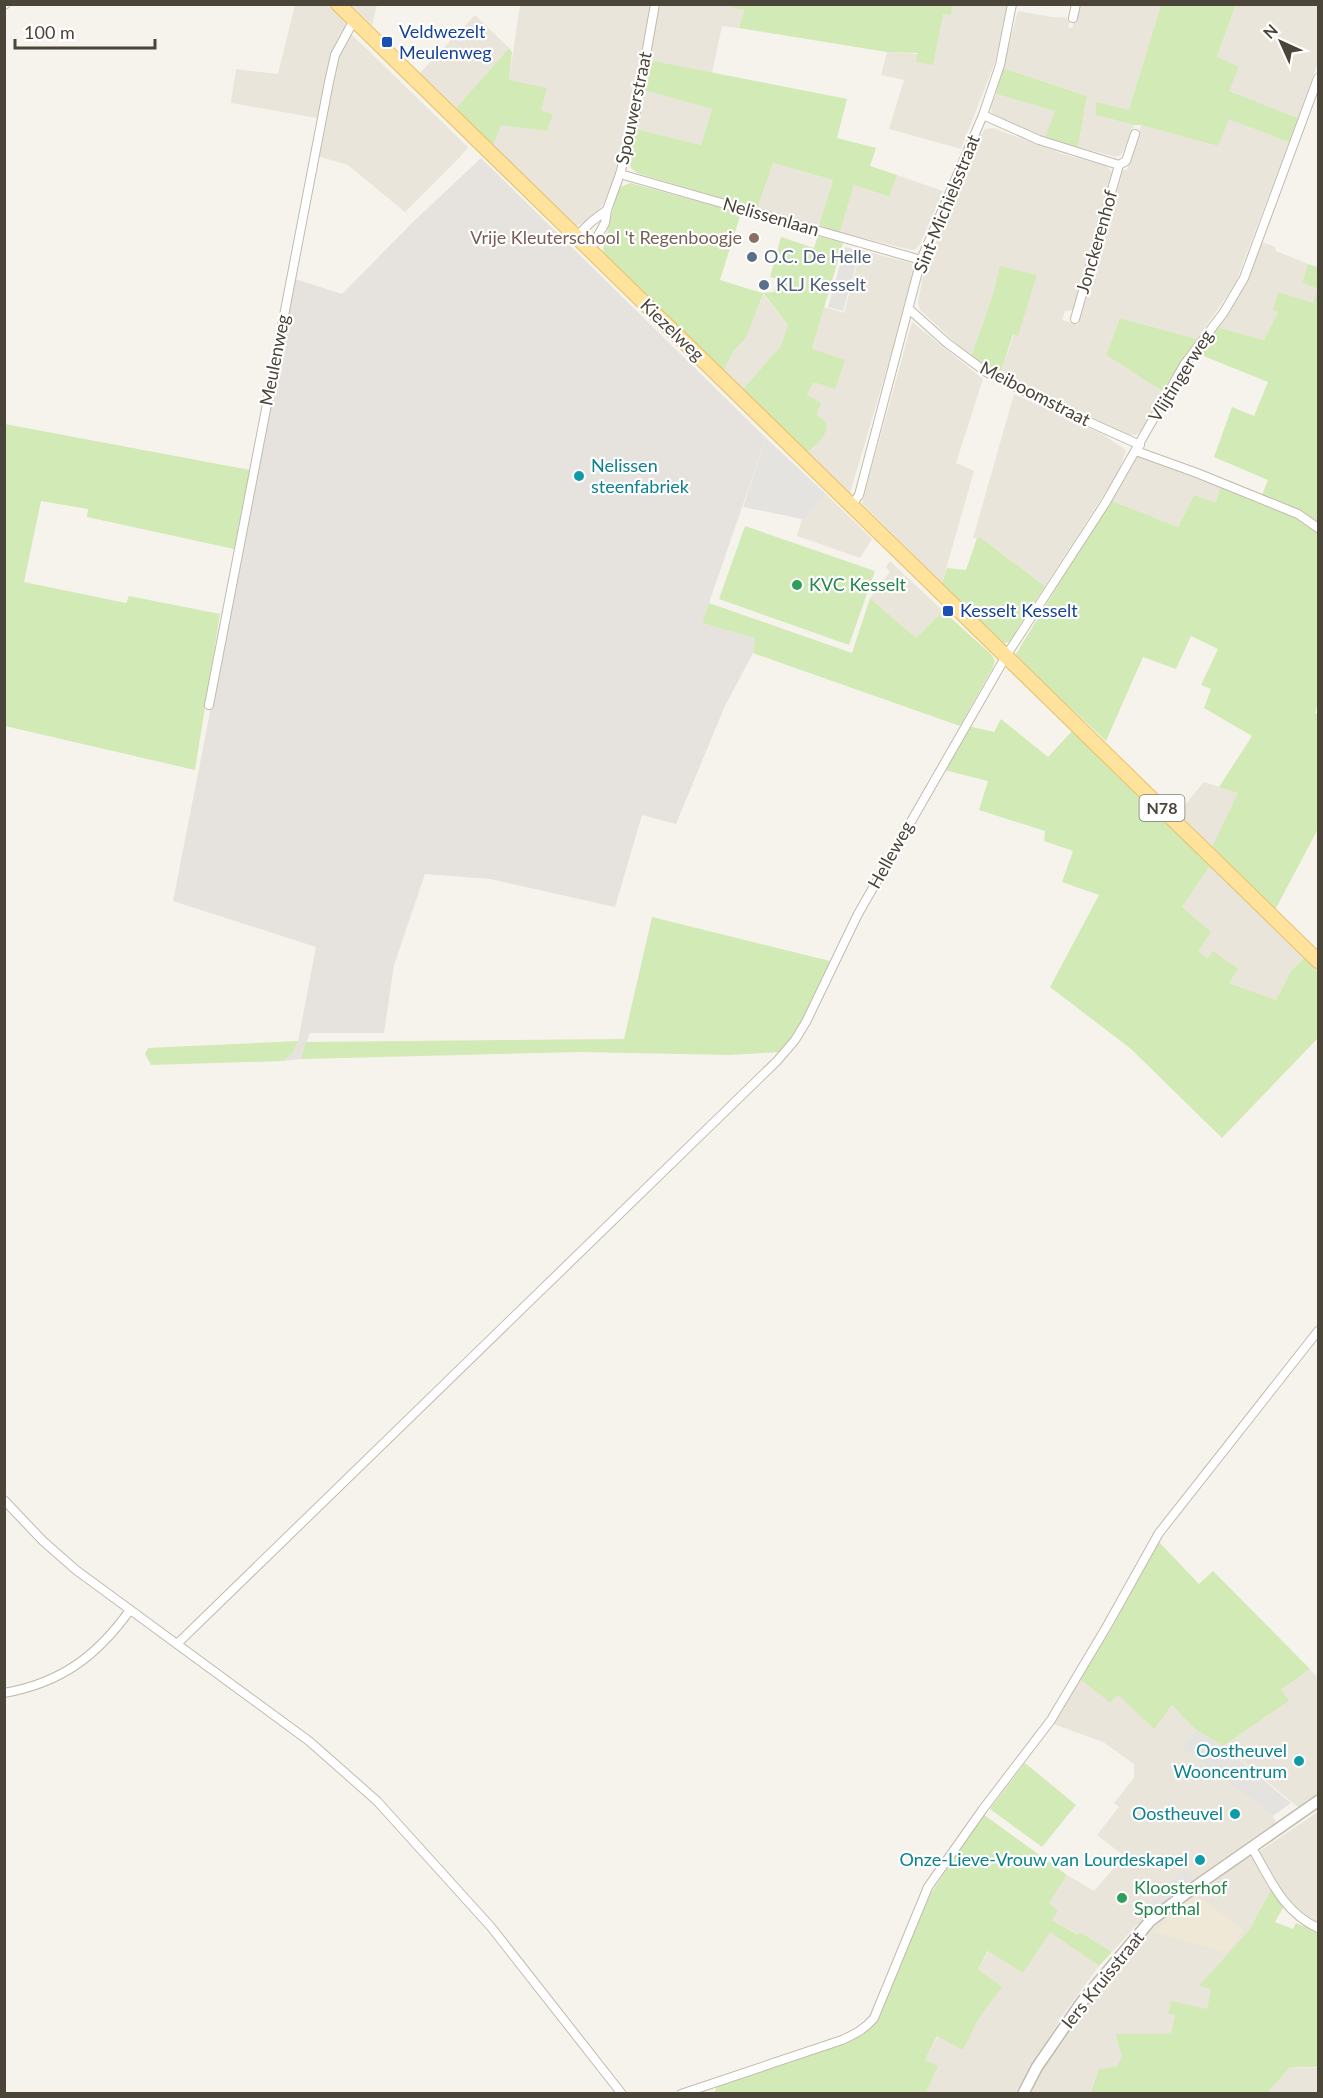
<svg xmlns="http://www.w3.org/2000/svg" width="1323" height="2098" font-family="Lato,sans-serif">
  <rect width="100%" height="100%" fill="#f6f3ec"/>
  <!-- residential -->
  <g fill="#eae5da">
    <path d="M295,5H329L344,19L346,24L328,68L317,118L231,103L236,69L278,74Z"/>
    <path d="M350,5H377L372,25Z"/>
    <path d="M520,5H650L633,99L614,177L603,204L596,213L581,224L575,226L493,146L501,125L547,131L552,114L541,110L509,80Z"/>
    <path d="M659,5H732V7L744,9L739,28L722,26L712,73L649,60Z"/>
    <path d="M953,5H1007L995,62L961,149L889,129L904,80L881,75L887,52L918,54L943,14L951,15Z"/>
    <path d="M1079,5H1161L1129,111L1096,102V115L1134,125L1122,154L1116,157L1078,147L1087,96L1003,68L1018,11L1052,17L1071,18L1068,27L1072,28Z"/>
    <path d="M1236,5H1318V62L1298,118L1229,91L1217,58Z"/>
    <path d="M475,15L509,48L456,108L420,73Z"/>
    <path d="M351,34L468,147L460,157L405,212L348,165L318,156L337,62L341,49Z"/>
    <path d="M643,90L712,109L701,145L636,129Z"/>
    <path d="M996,94L1055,111L1045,138L998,117L992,113L991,106Z"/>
    <path d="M1228,118L1289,142L1235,284L1197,339L1120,318L1106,355L1162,391L1141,431L1136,435H1128L1000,375L1014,334L1018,335L1037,275L1000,267L992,297L971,357L920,310L918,302L924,271L981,135L985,129L993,128L1063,154L1106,166L1112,172L1073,310L1065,311L1062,320L1078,325L1123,170H1127L1141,125L1218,146Z"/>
    <path d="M773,163L833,180L819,225L757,209Z"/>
    <path d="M897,175L943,191L920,244L916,249L911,250L840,232L854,185L888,197Z"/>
    <path d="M1262,242L1275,247L1276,251L1308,264L1302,281L1318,289L1313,304L1278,292V312L1264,340L1217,327Z"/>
    <path d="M861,250L911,263L916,271L850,493L808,452L814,448L825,421L816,415L807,395L812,382L835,388L812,350L824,307L844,313Z"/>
    <path d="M762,293L788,325L780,347L743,389L724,370L734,350L746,338Z"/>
    <path d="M912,322L983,379L956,463L974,471L942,583L862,503Z"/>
    <path d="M1014,394L1102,434L1126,450L1119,471L1045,586L981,538H973Z"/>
    <path d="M1137,455L1221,486L1216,504L1194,495L1178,527L1110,500Z"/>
    <path d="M826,494L872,539L860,558L797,536L803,515Z"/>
    <path d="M890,561L943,611L916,638L870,598L890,572L886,567Z"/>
    <path d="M1204,782L1239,793L1212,847L1178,813Z"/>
    <path d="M1210,866L1304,958L1291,971L1276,1000L1229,983L1213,952L1207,959L1197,951L1182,907Z"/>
    <path d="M1310,1669L1316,1676L1318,1674V1794L1298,1807L1223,1746L1289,1701L1280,1691Z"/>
    <path d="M1080,1679L1110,1703L1118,1695L1154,1728L1172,1705L1196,1730L1182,1748L1273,1816L1276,1822L1162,1902L1134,1928L1112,1952L1080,1932L1079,1935L1052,1920L1048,1903L1067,1875L1094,1891L1124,1856L1097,1835L1119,1807L1114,1803L1134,1778V1764L1103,1742L1053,1724Z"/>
    <path d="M1318,1812V1924L1292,1906L1258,1852Z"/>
    <path d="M1252,1855L1272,1888L1249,1930L1200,1986L1212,1989L1207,2009L1175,2015L1171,2034L1115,2035L1122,2056L1117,2066L1099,2069L1090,2093L1028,2094L1041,2068L1092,1996L1132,1947L1180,1904Z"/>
    <path d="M1050,1931L1099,1966L1065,2012L1015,2093H926L925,2060L938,2036L963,2049L979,2018L1001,1987L978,1969L989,1951H1037Z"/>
    <path d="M1290,2067L1318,2068V2093L1270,2094V2090Z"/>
  </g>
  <!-- industrial -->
  <path fill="#e6e2dd" d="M481,158L766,438L702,623L755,638L753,653L724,708L676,824L642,815L615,907L490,879L425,874L394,965L384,1033H310L301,1059L283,1061L293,1053L298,1041L316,947L173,901L295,279L342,294L414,221Z"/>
  <!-- education -->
  <path fill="#efe8d6" d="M1197,1895L1244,1930L1227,1953L1154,1932L1171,1913Z"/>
  <!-- green -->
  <g fill="#d2eab5">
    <path d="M732,5L953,4V5L951,15L943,14L933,65L916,62L918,53L887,52L739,28L744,10L731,7Z"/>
    <path d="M1161,5H1236L1217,57L1239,67L1229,91L1298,118L1289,142L1229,119L1218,146L1141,125H1134L1096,115V102L1129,110Z"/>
    <path d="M509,48L512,52L509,80L547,88L541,110L553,114L547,131L501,125L493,146L456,108Z"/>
    <path d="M649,60L847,99L837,138L876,148L870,166L897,175L889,197L854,185L840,232L819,225L833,180L773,163L757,209L637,173L631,168L629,161L636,129L701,145L712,109L643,90Z"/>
    <path d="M1003,68L1087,96L1078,147L1045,138L1055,111L996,94Z"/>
    <path d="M630,183L741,213L720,280L762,293L774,292L777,279L770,277L781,237L814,248L818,236L843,243L812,349L845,360L835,389L813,382L807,395L821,403L816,415C819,417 822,418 825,421C832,431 815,447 808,452L743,389L780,347L788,325L763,293L746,338L734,350L724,370L605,255L603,249L617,194L621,187Z"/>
    <path d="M1308,264L1318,267V523L1262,495L1268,480L1214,457L1232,407L1254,416L1268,382L1196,353L1217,327L1264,340L1278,312L1273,310L1278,292L1313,303L1318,289L1302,282Z"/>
    <path d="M1000,266L1037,275L1018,336L1013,334L1000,375L971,357L992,297Z"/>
    <path d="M1120,318L1197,339L1162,391L1106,355Z"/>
    <path d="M5,424L250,470L234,549L87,517L88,509L41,501L24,582L126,603L129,596L220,614L195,770L5,726Z"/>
    <path d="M1221,486L1290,514L1318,531V703L1315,713L1318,714V829L1275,910L1212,847L1238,793L1219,787L1252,736L1204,708L1211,689L1201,685L1218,649L1191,636L1176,669L1143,657L1106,741L1019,660L1016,654L1110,500L1178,527L1194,495L1216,503Z"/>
    <path d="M745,526L875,571L849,645L719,599Z"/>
    <path d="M977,538H981L1045,586L1009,642L1004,643L942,583L947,568L966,570Z"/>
    <path d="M870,598L916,638L943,611L992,655L995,661L993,667L960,726L753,653L755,638L702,623L709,603L852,653Z"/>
    <path d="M1001,719L1048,757L1072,731L1210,866L1182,907L1211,932L1198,951L1207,959L1213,951L1238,969L1229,983L1276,1000L1291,971L1304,958L1318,971V1038L1222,1138L1131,1049L1050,987L1099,895L1062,882L1073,851L1044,841L1045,831L979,810L988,781L944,770L968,726L994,732Z"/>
    <path d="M652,917L830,961L800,1026L780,1052L729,1055L580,1052L301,1059L306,1042L624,1039Z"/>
    <path d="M298,1041L293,1053L283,1061L151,1065L145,1054L148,1048Z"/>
    <path d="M1158,1541L1199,1584L1213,1571L1310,1669L1281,1690L1289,1701L1223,1746L1196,1730L1172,1705L1154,1729L1118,1695L1110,1703L1080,1679L1113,1626Z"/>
    <path d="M1025,1763L1076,1805L1042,1847L990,1809Z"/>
    <path d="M983,1814L1067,1875L1049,1903L1058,1911L1052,1920L1078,1935L1080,1932L1112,1952L1099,1966L1050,1932L1023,1973L988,1951L978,1969L1002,1987L979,2018L963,2050L937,2036L925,2060L938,2066L926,2092L929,2093L714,2094L717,2085L843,2044L866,2032L878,2018L930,1895Z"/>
    <path d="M1272,1888L1284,1906L1275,1922L1293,1929L1296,1923L1318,1932V2067H1290L1270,2090V2093L1090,2094L1099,2069L1117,2066L1122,2056L1115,2034H1171L1175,2015L1168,2014L1171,2001L1207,2009L1211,1989L1199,1986L1249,1930Z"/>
  </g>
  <!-- parking -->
  <g fill="#e5e3e0">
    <path d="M845,247L860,251L843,311L828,307Z"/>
    <path d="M766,438L826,494L802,519L743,507Z"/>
    <path d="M1196,1730L1223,1746L1291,1803L1273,1816L1182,1748Z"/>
    <path d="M1184,1869L1193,1877L1190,1883L1149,1914L1144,1909Z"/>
  </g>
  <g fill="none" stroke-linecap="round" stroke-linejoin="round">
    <defs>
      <g id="minor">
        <path d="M4,5L6,4"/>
        <path d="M1073,18L1076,4"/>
        <path d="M983,115L1039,140L1119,165L1075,319"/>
        <path d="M1119,165L1126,161L1135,134"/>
        <path d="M620,174L921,260"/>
        <path d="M576,237L591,222L607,210"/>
        <path d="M590,250L605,223L607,210L620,174L634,122L655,4"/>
        <path d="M910,310L947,343L986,372L1058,408L1140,445"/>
        <path d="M1136,451L1197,473L1298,514L1318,528"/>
        <path d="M851,506L859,495L921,260L983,115L1000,65L1012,4"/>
        <path d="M209,705L329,82L335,55L354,20"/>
        <path d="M4,1500L43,1541L76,1570L309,1741L377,1801L491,1927L622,2094"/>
        <path d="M177,1644L777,1061L795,1040L806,1022L858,914L1006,656L1106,502L1184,365L1224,312L1244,278L1318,78"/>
        <path d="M4,1693C61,1683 97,1656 130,1610"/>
        <path d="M1252,1848C1271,1880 1283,1912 1318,1928"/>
        <path d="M681,2094L842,2040C855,2034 865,2029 874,2018L928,1887L983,1809L1051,1720L1107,1626L1159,1533L1318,1331"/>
      </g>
      <path id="tertiary" d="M1023,2094L1037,2067L1081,2003L1150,1921L1189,1891L1318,1801"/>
      <path id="primary" d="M338,4L1318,961"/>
    </defs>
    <!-- minor casing -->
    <use href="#minor" stroke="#c2bbae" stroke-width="10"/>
    <!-- tertiary casing -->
    <use href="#tertiary" stroke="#c2bbae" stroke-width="13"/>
    <!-- primary casing -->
    <use href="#primary" stroke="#e6c16a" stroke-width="16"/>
    <!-- minor -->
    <use href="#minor" stroke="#fff" stroke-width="8"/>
    <!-- tertiary -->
    <use href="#tertiary" stroke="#fff" stroke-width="10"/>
    <!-- primary -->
    <use href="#primary" stroke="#ffe39c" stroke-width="14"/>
  </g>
  <!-- markers -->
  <g fill="#1a4fb4" stroke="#fff" stroke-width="2">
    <rect x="381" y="36" width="12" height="12" rx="3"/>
    <rect x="942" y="605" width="12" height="12" rx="3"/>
  </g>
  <circle fill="#8d6e63" stroke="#fff" stroke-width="2" cx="754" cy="238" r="6"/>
  <g fill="#5c6f8a" stroke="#fff" stroke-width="2">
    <circle cx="752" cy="257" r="6"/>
    <circle cx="764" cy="285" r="6"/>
  </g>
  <g fill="#0f9aa8" stroke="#fff" stroke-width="2">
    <circle cx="579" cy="476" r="6"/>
    <circle cx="1299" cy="1761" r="6"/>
    <circle cx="1235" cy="1814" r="6"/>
    <circle cx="1200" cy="1860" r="6"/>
  </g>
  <g fill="#2e9e5b" stroke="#fff" stroke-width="2">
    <circle cx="797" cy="585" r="6"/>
    <circle cx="1122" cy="1898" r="6"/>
  </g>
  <g text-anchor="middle" stroke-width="4.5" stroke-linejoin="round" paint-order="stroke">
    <!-- shield labels -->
    <rect fill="#fff" stroke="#817c74" stroke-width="1.5" x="1139.5" y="795" width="45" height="26" rx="4.5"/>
    <g font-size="16" font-weight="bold" fill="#4b4439">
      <text x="1162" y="814">N78</text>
    </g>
    <!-- transit labels -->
    <g font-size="18" fill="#164399" stroke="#fff" text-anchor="start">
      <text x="399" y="38">Veldwezelt<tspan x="399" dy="21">Meulenweg</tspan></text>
      <text x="960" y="617">Kesselt Kesselt</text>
    </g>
    <!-- street labels -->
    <g font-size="18" fill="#4b4439" stroke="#fff">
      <text transform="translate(634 108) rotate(-78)" y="6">Spouwerstraat</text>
      <text transform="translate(947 204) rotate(-68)" y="6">Sint-Michielsstraat</text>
      <text transform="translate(771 217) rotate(16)" y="6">Nelissenlaan</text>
      <text transform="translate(1097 242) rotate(-74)" y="6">Jonckerenhof</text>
      <text transform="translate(672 330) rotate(44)" y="6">Kiezelweg</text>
      <text transform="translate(275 360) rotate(-79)" y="6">Meulenweg</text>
      <text transform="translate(1181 376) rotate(-58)" y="6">Vlijtingerweg</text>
      <text transform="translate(1035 394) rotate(27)" y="6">Meiboomstraat</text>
      <text transform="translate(891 855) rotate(-61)" y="6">Helleweg</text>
      <text transform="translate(1103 1980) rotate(-51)" y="6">Iers Kruisstraat</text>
    </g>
    <!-- education labels -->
    <g font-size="18" fill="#785e54" stroke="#fff" text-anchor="end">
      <text x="742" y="244">Vrije Kleuterschool 't Regenboogje</text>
    </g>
    <!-- service labels -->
    <g font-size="18" fill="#4e5e75" stroke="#fff" text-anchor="start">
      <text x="764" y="263">O.C. De Helle</text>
      <text x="776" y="291">KLJ Kesselt</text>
    </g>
    <!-- culture labels -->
    <g font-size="18" fill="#0d838f" stroke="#fff" text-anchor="end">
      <text x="591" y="472" text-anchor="start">Nelissen<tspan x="591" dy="21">steenfabriek</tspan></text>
      <text x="1287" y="1757">Oostheuvel<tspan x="1287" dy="21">Wooncentrum</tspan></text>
      <text x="1223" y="1820">Oostheuvel</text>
      <text x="1188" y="1866">Onze-Lieve-Vrouw van Lourdeskapel</text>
    </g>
    <!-- leisure labels -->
    <g font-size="18" fill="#27864d" stroke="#fff" text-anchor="start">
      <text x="809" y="591">KVC Kesselt</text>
      <text x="1134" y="1894">Kloosterhof<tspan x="1134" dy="21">Sporthal</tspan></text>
    </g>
  </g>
  <!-- border -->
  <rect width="1323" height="2098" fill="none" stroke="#4b4439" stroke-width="12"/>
  <!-- north arrow -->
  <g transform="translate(1281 42) rotate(315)" stroke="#ffffff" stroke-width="4.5" paint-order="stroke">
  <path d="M0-4.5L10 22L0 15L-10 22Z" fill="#4b4439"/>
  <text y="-9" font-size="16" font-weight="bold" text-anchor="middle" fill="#4b4439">N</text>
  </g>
  <!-- scale -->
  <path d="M15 39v9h140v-9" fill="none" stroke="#4b4439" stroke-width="3"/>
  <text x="24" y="39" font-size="18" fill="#4b4439" stroke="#ffffff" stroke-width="4.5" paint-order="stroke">100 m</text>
</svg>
